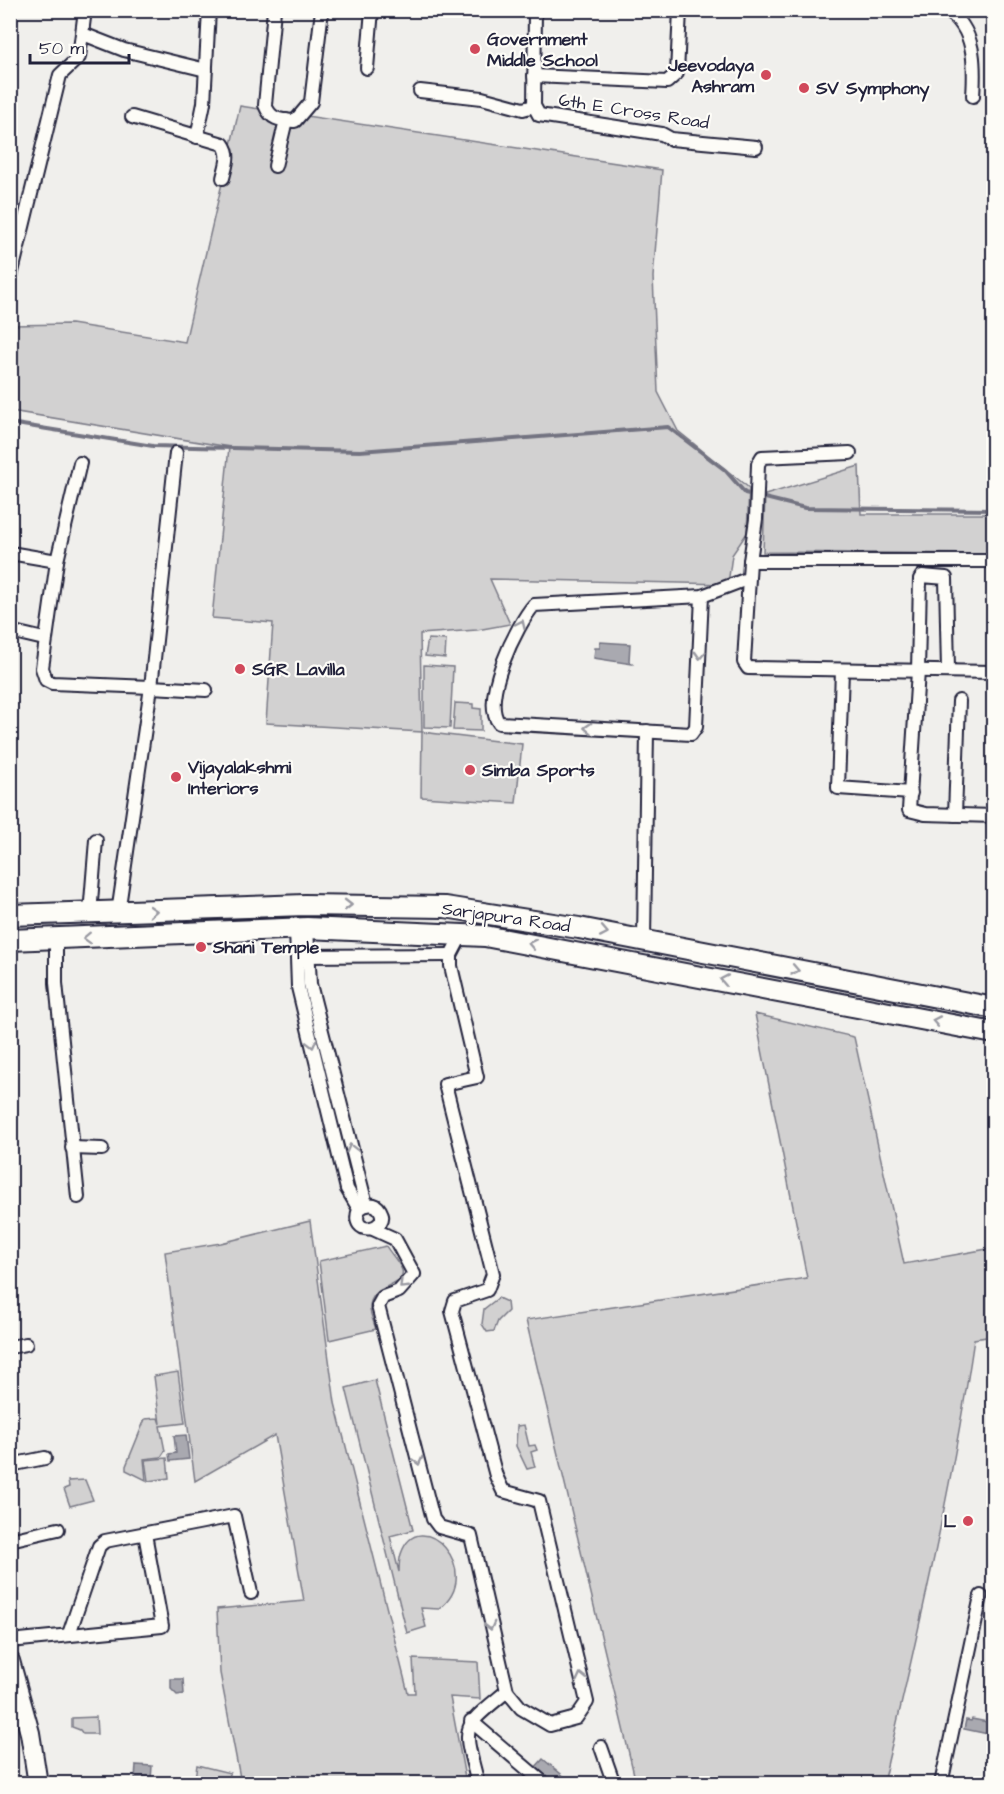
<svg xmlns="http://www.w3.org/2000/svg" width="1004" height="1794" font-family="'Architects Daughter',sans-serif">
  <rect width="100%" height="100%" fill="#f0efec"/>
  <filter id="ink" filterUnits="userSpaceOnUse"><feTurbulence type="fractalNoise" baseFrequency=".0167" numOctaves="2"/><feDisplacementMap in="SourceGraphic" scale="12" xChannelSelector="R" yChannelSelector="G"/><feConvolveMatrix kernelMatrix="1 2 1 2 8 2 1 2 1" color-interpolation-filters="sRGB"/></filter>
  <g filter="url(#ink)">
    <!-- green -->
    <g fill="#d2d1d1" stroke="#7a7a86" stroke-width="1.5">
      <path d="M240,106L662,170L653,277L658,392L678,431L749,488L747,533L732,555L728,584L490,579L510,624L477,630L420,634L422,732L522,744L516,803L421,797L422,732L266,723L273,623L212,618L229,447L11,411L10,325L71,324L185,342Z"/>
      <path d="M859,466L861,514H993V554L763,552L765,495Z"/>
      <path d="M428,639L446,640L445,658L425,656Z"/>
      <path d="M424,665L453,667L450,728L424,727Z"/>
      <path d="M455,703L473,704V708L481,709V731L453,730Z"/>
      <path d="M755,1014L854,1037L904,1264L993,1248V1336L974,1339C952,1489 917,1636 883,1783H636L526,1320L807,1278Z"/>
      <path d="M310,1221L335,1403L408,1693H415L413,1659L478,1662L480,1699L450,1697L466,1783H241L220,1673L217,1609L304,1601L275,1435L195,1481L165,1252L221,1243Z"/>
      <path d="M386,1246C390,1253 399,1262 402,1270C407,1287 368,1283 370,1310C371,1316 374,1323 376,1329L329,1340L319,1261Z"/>
      <path d="M498,1298L507,1302L508,1311L498,1321L494,1331L487,1332L482,1324L484,1309Z"/>
      <path d="M178,1372L185,1423L160,1426L165,1451L161,1457L144,1459L146,1480L126,1470V1466L145,1419L158,1418L160,1424L154,1376Z"/>
      <path d="M375,1380L413,1530L390,1536L399,1572C399,1568 399,1560 401,1554C419,1501 488,1572 439,1609L421,1608L426,1627L407,1633L346,1388Z"/>
      <path d="M524,1425L529,1446L535,1445L537,1450L531,1452L535,1467L527,1469L516,1446L517,1426Z"/>
      <path d="M167,1458L169,1478L148,1481L145,1460Z"/>
      <path d="M85,1480L93,1500L70,1506L64,1489L69,1487L68,1481Z"/>
      <path d="M96,1717L97,1734H83L80,1730L72,1727V1718Z"/>
      <path d="M197,1765L230,1773L229,1781L195,1778Z"/>
    </g>
    <!-- water -->
    <g fill="#a9a9b0" stroke="#737381" stroke-width="1.5">
      <path d="M600,642L630,644L629,661L632,664L594,658L595,648H600Z"/>
      <path d="M186,1435L189,1459L170,1461L169,1454L176,1453L174,1436Z"/>
      <path d="M171,1679H183L184,1694L177,1695L171,1689Z"/>
      <path d="M972,1719L993,1723V1735L964,1729L966,1720L971,1721Z"/>
      <path d="M543,1759L572,1783H548L533,1770Z"/>
      <path d="M136,1765L152,1766L151,1780L135,1779Z"/>
    </g>
    <g fill="none" stroke-linecap="round" stroke-linejoin="round">
      <!-- stream -->
      <path stroke="#737381" stroke-width="4" d="M10,423L153,446L360,451L668,427L725,470L745,493L805,508L994,510"/>
      <defs>
        <g id="street">
          <path d="M274,10L265,105C271,120 279,120 295,121L311,102L322,10"/>
          <path d="M535,10L534,106L539,115L662,134L671,139L756,147"/>
          <path d="M946,10C976,28 975,66 973,96"/>
          <path d="M83,34L124,50L206,70"/>
          <path d="M367,68L372,10"/>
          <path d="M534,76L667,82L677,73L680,10"/>
          <path d="M420,91L482,98L523,109L534,106"/>
          <path d="M132,117L223,144C231,155 226,165 223,178"/>
          <path d="M197,137L204,103L209,10"/>
          <path d="M275,166L286,120"/>
          <path d="M10,280L60,75L79,57L85,10"/>
          <path d="M176,453L151,687L206,690"/>
          <path d="M80,463L57,561L42,668L46,680L52,683L151,687L118,913"/>
          <path d="M10,553L57,561"/>
          <path d="M750,561L756,519L758,464L762,457L850,453"/>
          <path d="M994,561H750L744,662L748,668L994,672"/>
          <path d="M702,596L696,727L691,734L499,723C480,700 517,624 534,605L702,596L747,579"/>
          <path d="M10,631L44,639"/>
          <path d="M842,670L838,788L911,793"/>
          <path d="M948,670L946,578L922,576L920,579L918,671L909,810L925,814L994,816"/>
          <path d="M955,815L959,701"/>
          <path d="M90,914L96,840"/>
          <path d="M307,928L310,984L366,1204"/>
          <path d="M296,929L298,987L347,1189L359,1209C348,1239 392,1230 380,1210C375,1202 366,1204 359,1209"/>
          <path d="M56,939V983L78,1197"/>
          <path d="M644,940L647,731"/>
          <path d="M299,956L451,955"/>
          <path d="M72,1148L102,1149"/>
          <path d="M373,1229L395,1239L414,1274L399,1291L383,1297L378,1306L433,1519L439,1527L471,1536L507,1691L521,1708L550,1725L576,1718L587,1702L539,1501L503,1491L496,1476L452,1311L455,1301L487,1290L493,1274L445,1084L477,1077L451,966V955L462,934"/>
          <path d="M10,1347L26,1344"/>
          <path d="M10,1465L45,1458"/>
          <path d="M10,1540L58,1529"/>
          <path d="M69,1634L99,1546L105,1541L234,1516L251,1593"/>
          <path d="M10,1641L162,1626L145,1534"/>
          <path d="M471,1721L545,1784"/>
          <path d="M601,1747L614,1784"/>
          <path d="M478,1784C463,1723 459,1731 507,1691"/>
          <path d="M941,1784L981,1596"/>
        </g>
        <path id="secondary" d="M10,1661L30,1733L38,1784"/>
        <g id="primary">
          <path d="M10,915L305,905L445,907L579,928L994,1008"/>
          <path d="M10,940L307,928L485,936L994,1033"/>
        </g>
      </defs>
      <!-- street casing -->
      <use href="#street" stroke="#22223b" stroke-width="16"/>
      <!-- secondary casing -->
      <use href="#secondary" stroke="#22223b" stroke-width="22"/>
      <!-- primary casing -->
      <use href="#primary" stroke="#22223b" stroke-width="24"/>
      <!-- street -->
      <use href="#street" stroke="#fdfcf7" stroke-width="12"/>
      <!-- secondary -->
      <use href="#secondary" stroke="#fdfcf7" stroke-width="18"/>
      <!-- primary -->
      <use href="#primary" stroke="#fdfcf7" stroke-width="20"/>
    </g>
    <!-- one-way arrows -->
    <defs><path id="oneway-chevron" d="M-2-3.5L2.5 0L-2 3.5" fill="none" stroke-width="1.6" stroke-linecap="round" stroke-linejoin="round" transform="scale(1.5)"/></defs>
    <g stroke="#9a9aa2">
      <use href="#oneway-chevron" transform="translate(521 624) rotate(-65)"/>
      <use href="#oneway-chevron" transform="translate(700 655) rotate(93)"/>
      <use href="#oneway-chevron" transform="translate(588 728) rotate(-177)"/>
      <use href="#oneway-chevron" transform="translate(348 905)"/>
      <use href="#oneway-chevron" transform="translate(153 911) rotate(-3)"/>
      <use href="#oneway-chevron" transform="translate(604 932) rotate(11)"/>
      <use href="#oneway-chevron" transform="translate(87 938) rotate(178)"/>
      <use href="#oneway-chevron" transform="translate(532 944) rotate(-169)"/>
      <use href="#oneway-chevron" transform="translate(795 970) rotate(11)"/>
      <use href="#oneway-chevron" transform="translate(724 980) rotate(-169)"/>
      <use href="#oneway-chevron" transform="translate(936 1021) rotate(-169)"/>
      <use href="#oneway-chevron" transform="translate(312 1044) rotate(76)"/>
      <use href="#oneway-chevron" transform="translate(351 1148) rotate(-104)"/>
      <use href="#oneway-chevron" transform="translate(403 1285) rotate(136)"/>
      <use href="#oneway-chevron" transform="translate(418 1461) rotate(76)"/>
      <use href="#oneway-chevron" transform="translate(490 1626) rotate(76)"/>
      <use href="#oneway-chevron" transform="translate(581 1677) rotate(-103)"/>
    </g>
  </g>
  <!-- markers -->
  <g fill="#d1495b" stroke="#fdfcf7" stroke-width="2">
    <circle cx="475" cy="49" r="6"/>
    <circle cx="766" cy="75" r="6"/>
    <circle cx="804" cy="88" r="6"/>
    <circle cx="240" cy="669" r="6"/>
    <circle cx="470" cy="770" r="6"/>
    <circle cx="176" cy="777" r="6"/>
    <circle cx="201" cy="947" r="6"/>
    <circle cx="968" cy="1521" r="6"/>
  </g>
  <g text-anchor="middle" stroke-width="4.5" stroke-linejoin="round" paint-order="stroke">
    <!-- poi labels -->
    <g font-size="18" font-weight="bold" fill="#22223b" stroke="#fdfcf7" text-anchor="start">
      <text x="487" y="45">Government<tspan x="487" dy="21">Middle School</tspan></text>
      <text x="754" y="71" text-anchor="end">Jeevodaya<tspan x="754" dy="21">Ashram</tspan></text>
      <text x="816" y="94">SV Symphony</text>
      <text x="252" y="675">SGR Lavilla</text>
      <text x="188" y="773">Vijayalakshmi<tspan x="188" dy="21">Interiors</tspan></text>
      <text x="482" y="776">Simba Sports</text>
      <text x="213" y="953">Shani Temple</text>
      <text x="956" y="1527" text-anchor="end">L</text>
    </g>
    <!-- street labels -->
    <g font-size="18" fill="#22223b" stroke="#fdfcf7">
      <text transform="translate(634 111) rotate(9)" y="6">6th E Cross Road</text>
      <text transform="translate(506 917) rotate(8)" y="6">Sarjapura Road</text>
    </g>
  </g>
  <!-- margin -->
  <rect width="1004" height="1794" fill="none" stroke="#fdfcf7" stroke-width="36"/>
  <rect x="18" y="18" width="968" height="1758" fill="none" stroke="#22223b" stroke-width="2" filter="url(#ink)"/>
  <!-- scale -->
  <path d="M30 54v9h99v-9" fill="none" stroke="#22223b" stroke-width="3"/>
  <text x="39" y="54" font-size="18" fill="#22223b" stroke="#fdfcf7" stroke-width="4.5" paint-order="stroke">50 m</text>
</svg>
